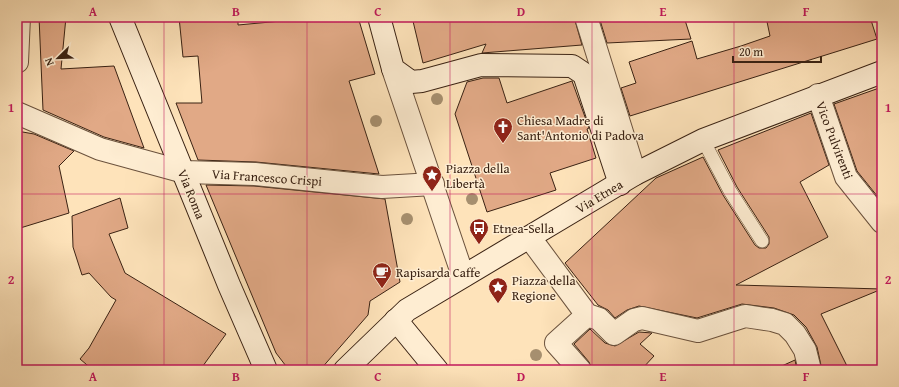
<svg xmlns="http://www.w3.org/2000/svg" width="899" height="387" font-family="'Gentium Book Plus',serif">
  <rect width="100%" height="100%" fill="#fee3ba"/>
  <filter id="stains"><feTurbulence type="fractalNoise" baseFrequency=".005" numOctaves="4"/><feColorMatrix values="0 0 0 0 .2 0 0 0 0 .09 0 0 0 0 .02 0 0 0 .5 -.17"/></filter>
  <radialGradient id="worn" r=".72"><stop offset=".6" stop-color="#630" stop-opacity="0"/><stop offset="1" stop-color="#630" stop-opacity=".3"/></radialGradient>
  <!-- building -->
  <g fill="#e1a986" stroke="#3a2213">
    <path d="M39,17H66L61,69L114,66L144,148L104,137L43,110Z"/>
    <path d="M179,17H238V25L292,20L291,17H358L375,74L349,81L379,174L256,162L198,160L176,103H202L198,56L183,57Z"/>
    <path d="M412,17H574L582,45L482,53L486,44L423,63Z"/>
    <path d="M599,17H684L691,39L607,43Z"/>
    <path d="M766,17H870L877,39L630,116L621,88L636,83L629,62L692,41L697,59L741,46L770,36Z"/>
    <path d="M483,78H499L507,103L572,81L589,128L587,129L596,158L550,173L556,190L487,212L455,114L467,82Z"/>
    <path d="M882,87V202L857,171L834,104Z"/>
    <path d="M811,113L829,165L800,182L828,237L736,285L882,289L821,314L849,370H822L817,347L806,327L794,315L774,308L742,304L697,318L639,306L627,310L615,318L608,310L598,305L565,263L656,178L703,157L723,195L755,245L759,248H766L769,244V237L737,187L718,150Z"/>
    <path d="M17,131L34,134L74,151L59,166L69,213L17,229Z"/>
    <path d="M206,185L254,186L385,199L400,282L370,301L368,315L320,370H289L276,353Z"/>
    <path d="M120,198L128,228L109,234L125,273L226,334L200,370H93L80,359L89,348L116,300L111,297L89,273L82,275L73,247L72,216Z"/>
    <path d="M590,329L605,343L615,346L639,332L652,333L640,344L654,356L641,370H592L589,362L574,344Z"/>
    <path d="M795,360L797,370H773Z"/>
  </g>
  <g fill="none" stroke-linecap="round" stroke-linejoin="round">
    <defs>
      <path id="lane" d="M703,140L730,191L762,241"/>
      <g id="street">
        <path d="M586,17L635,174"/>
        <path d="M17,62L19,17"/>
        <path d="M393,69L463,276"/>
        <path d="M818,95L846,177L882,222"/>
        <path d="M17,113L100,149L184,172L255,174L382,187L433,184"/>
        <path d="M530,238L587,315L599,319L614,334L634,320L642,318L698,331L745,316L772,320L785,324L795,334L805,350L810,370"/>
        <path d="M580,370L556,343L587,315"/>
      </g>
      <g id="secondary">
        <path d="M120,17L229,285L266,370"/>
        <path d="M379,17L393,69L411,82L422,81L481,65L572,66L584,74L620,184"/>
        <path d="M396,320L437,370"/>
        <path d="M345,370L407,310L635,174L703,140L882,72"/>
      </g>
    </defs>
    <!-- lane casing -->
    <use href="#lane" stroke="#6b523d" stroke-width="14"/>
    <!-- street casing -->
    <use href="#street" stroke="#6b523d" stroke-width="24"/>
    <!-- secondary casing -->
    <use href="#secondary" stroke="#3a2213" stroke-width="24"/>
    <!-- lane -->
    <use href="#lane" stroke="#feedd2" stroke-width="13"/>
    <!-- street -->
    <use href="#street" stroke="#feedd2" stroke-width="22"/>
    <!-- secondary -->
    <use href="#secondary" stroke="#feedd2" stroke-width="22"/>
  </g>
  <!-- trees -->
  <g fill="#a68f6f">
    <circle cx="437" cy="99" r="6"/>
    <circle cx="376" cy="121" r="6"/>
    <circle cx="472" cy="199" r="6"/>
    <circle cx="407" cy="219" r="6"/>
    <circle cx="536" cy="355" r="6"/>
  </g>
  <!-- grid -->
  <path fill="none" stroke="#c2185b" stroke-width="1" stroke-opacity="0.55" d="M164,17V370M307,17V370M450,17V370M592,17V370M734,17V370M17,194H882"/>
  <!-- icons -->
  <defs>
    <symbol id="church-pin" viewBox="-11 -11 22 30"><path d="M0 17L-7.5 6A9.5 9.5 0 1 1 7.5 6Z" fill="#8f2418" stroke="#feedd2"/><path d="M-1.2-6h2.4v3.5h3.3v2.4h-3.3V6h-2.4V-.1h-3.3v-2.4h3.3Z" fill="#fff"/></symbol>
    <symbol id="sight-pin" viewBox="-11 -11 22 30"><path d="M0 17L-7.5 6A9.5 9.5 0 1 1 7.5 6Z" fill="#8f2418" stroke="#feedd2"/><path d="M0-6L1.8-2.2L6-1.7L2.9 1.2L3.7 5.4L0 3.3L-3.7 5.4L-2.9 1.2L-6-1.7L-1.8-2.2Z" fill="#fff"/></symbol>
    <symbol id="bus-pin" viewBox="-11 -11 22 30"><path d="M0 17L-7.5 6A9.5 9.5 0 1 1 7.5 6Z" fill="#8f2418" stroke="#feedd2"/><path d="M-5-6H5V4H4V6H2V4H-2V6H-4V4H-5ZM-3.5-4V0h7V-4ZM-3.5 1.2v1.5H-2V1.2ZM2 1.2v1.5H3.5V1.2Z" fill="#fff"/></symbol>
    <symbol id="cafe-pin" viewBox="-11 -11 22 30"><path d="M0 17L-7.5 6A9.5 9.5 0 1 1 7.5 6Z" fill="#8f2418" stroke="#feedd2"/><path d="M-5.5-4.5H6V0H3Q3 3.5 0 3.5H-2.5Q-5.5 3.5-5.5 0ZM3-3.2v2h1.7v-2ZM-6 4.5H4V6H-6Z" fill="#fff"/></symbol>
  </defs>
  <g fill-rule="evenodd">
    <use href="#church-pin" x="492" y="116" width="22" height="30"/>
    <use href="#sight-pin" x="421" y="164" width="22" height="30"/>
    <use href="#bus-pin" x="468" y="217" width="22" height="30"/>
    <use href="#cafe-pin" x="371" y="261" width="22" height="30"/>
    <use href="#sight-pin" x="487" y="276" width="22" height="30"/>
  </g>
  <g text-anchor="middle" stroke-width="3" stroke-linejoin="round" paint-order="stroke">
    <!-- poi labels -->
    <g font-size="13" fill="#3a2213" stroke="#feedd2" text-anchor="start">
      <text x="517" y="125">Chiesa Madre di<tspan x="517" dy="15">Sant'Antonio di Padova</tspan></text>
      <text x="446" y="173">Piazza della<tspan x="446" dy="15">Libertà</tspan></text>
      <text x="493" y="233">Etnea-Sella</text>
      <text x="396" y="277">Rapisarda Caffe</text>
      <text x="512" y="285">Piazza della<tspan x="512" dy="15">Regione</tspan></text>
    </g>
    <!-- street labels -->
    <g font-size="13" fill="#3a2213" stroke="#feedd2">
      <text transform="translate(835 140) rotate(69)" y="5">Vico Pulvirenti</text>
      <text transform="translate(267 177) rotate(4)" y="5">Via Francesco Crispi</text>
      <text transform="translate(192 194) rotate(68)" y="5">Via Roma</text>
      <text transform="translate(599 196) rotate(-31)" y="5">Via Etnea</text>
    </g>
  </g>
  <!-- margin -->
  <rect width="899" height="387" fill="none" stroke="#fee3ba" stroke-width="44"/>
  <!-- north arrow -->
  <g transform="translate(58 58) rotate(247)" stroke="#feedd2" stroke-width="3" paint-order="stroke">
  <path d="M0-3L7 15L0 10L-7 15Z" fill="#3a2213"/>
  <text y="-6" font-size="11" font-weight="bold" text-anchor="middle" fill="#3a2213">N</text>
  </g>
  <!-- scale -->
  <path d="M733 56v6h88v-6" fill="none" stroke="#3a2213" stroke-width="2"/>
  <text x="739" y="56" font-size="12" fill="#3a2213" stroke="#feedd2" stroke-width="3" paint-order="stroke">20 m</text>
  <rect x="22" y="22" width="855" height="343" fill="none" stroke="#c2185b" stroke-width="1.5"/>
  <g font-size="13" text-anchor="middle" font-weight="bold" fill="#c2185b">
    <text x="93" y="16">A</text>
    <text x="236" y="16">B</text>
    <text x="378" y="16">C</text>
    <text x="521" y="16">D</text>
    <text x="663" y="16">E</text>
    <text x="806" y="16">F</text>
    <text x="11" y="112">1</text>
    <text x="888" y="112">1</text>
    <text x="11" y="284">2</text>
    <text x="888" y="284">2</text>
    <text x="93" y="381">A</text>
    <text x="236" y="381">B</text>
    <text x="378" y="381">C</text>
    <text x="521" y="381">D</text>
    <text x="663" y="381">E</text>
    <text x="806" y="381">F</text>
  </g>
  <rect width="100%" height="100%" filter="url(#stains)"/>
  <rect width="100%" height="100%" fill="url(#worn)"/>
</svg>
